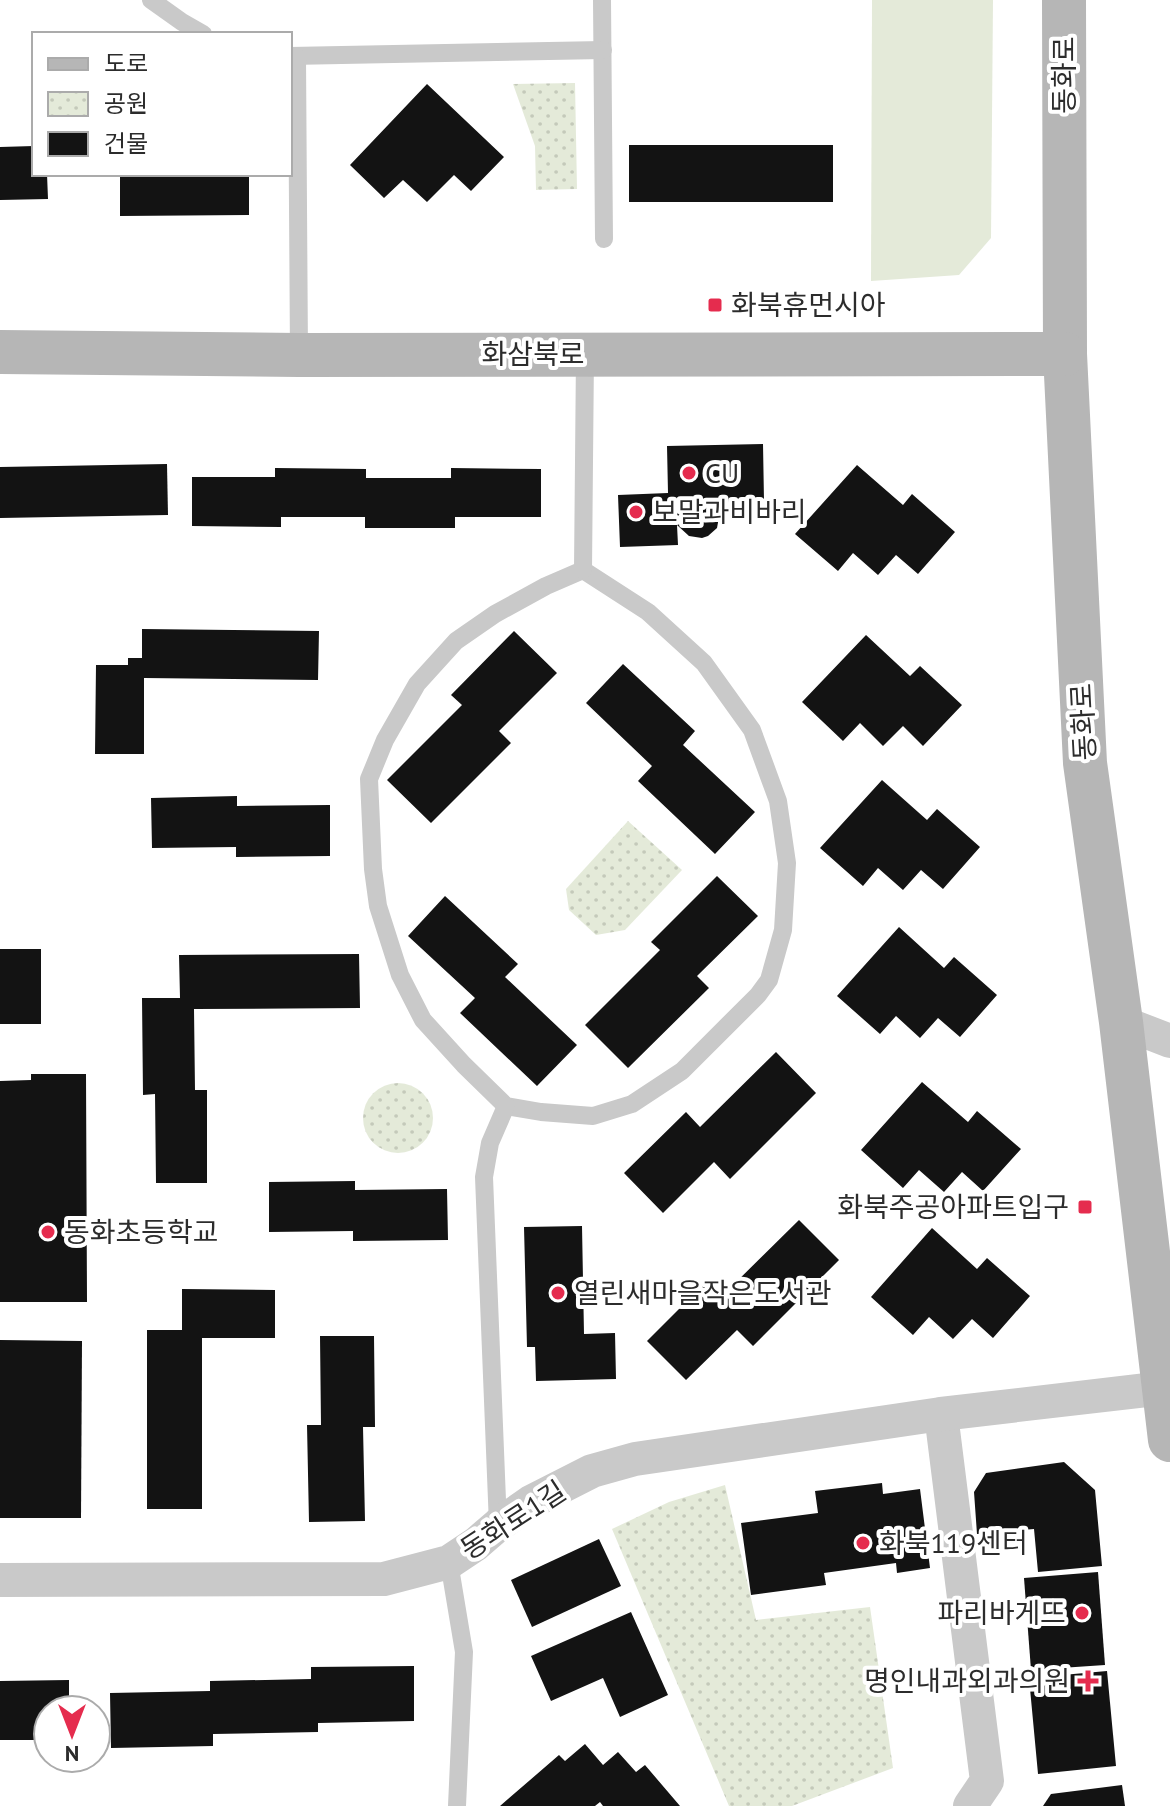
<svg xmlns="http://www.w3.org/2000/svg" width="1170" height="1806" font-family="'PT Sans','Noto Sans KR',sans-serif">
  <defs>
    <pattern id="park-dots" width="8" height="8" patternUnits="userSpaceOnUse" patternTransform="scale(2)"><rect width="8" height="8" fill="#e4ead9"/><path d="M2 2h.1M6 6h.1" fill="none" stroke="#c4c9ba" stroke-width="1.8" stroke-linecap="round"/></pattern>
  </defs>
  <rect width="100%" height="100%" fill="#fff"/>
  <!-- green -->
  <path fill="#e4ead9" d="M872,0H993L991,238L959,275L871,281Z"/>
  <!-- park -->
  <g fill="url(#park-dots)">
    <path d="M575,83L577,189L536,190L535,146L513,84Z"/>
    <path d="M628,821L682,870L625,930L596,935L569,910L566,889Z"/>
    <circle cx="398" cy="1118" r="35"/>
    <path d="M725,1485L756,1620L870,1607L893,1768L792,1806H729L612,1529L669,1502Z"/>
  </g>
  <!-- building -->
  <g fill="#131313">
    <path d="M427,84L504,157L471,191L454,175L427,202L403,180L384,198L350,165Z"/>
    <rect x="629" y="145" width="204" height="57"/>
    <path d="M34,146V174H47L48,199L0,200V147Z"/>
    <path d="M120,174H249V215L120,216Z"/>
    <path d="M763,444L764,501L710,503L714,506L719,517L717,528L708,536L702,538L689,536L677,525L678,545L620,547L618,495L668,493L667,446Z"/>
    <path d="M167,464L168,515L0,518V467Z"/>
    <path d="M857,465L903,505L912,494L955,532L918,574L896,555L878,575L853,553L838,571L795,534Z"/>
    <path d="M275,468L366,469V478H451V468L541,469V517H455V528H365V517H281V527L192,526V477H275Z"/>
    <path d="M142,629L319,631L318,680L144,678V754H95L96,665H128V658H142Z"/>
    <path d="M514,631L557,673L499,731L511,743L431,823L387,780L462,705L451,695Z"/>
    <path d="M866,635L910,676L920,666L962,705L923,746L903,726L883,746L860,723L843,741L802,702Z"/>
    <path d="M623,664L695,731L683,745L755,812L715,854L638,781L652,766L586,703Z"/>
    <path d="M882,780L927,820L937,809L980,847L943,889L921,870L903,890L878,868L863,886L820,848Z"/>
    <path d="M237,796V806L330,805V856L236,857V847L152,848L151,798Z"/>
    <path d="M717,876L758,916L697,976L709,988L628,1068L585,1025L660,950L651,942Z"/>
    <path d="M445,896L518,964L505,977L577,1045L537,1086L460,1013L475,998L408,936Z"/>
    <path d="M899,927L944,968L954,957L997,995L960,1037L938,1018L920,1038L896,1016L880,1034L837,996Z"/>
    <rect x="0" y="949" width="41" height="75"/>
    <path d="M359,954L360,1008L194,1009L195,1090H207V1183H156L155,1094L143,1095L142,998H180L179,955Z"/>
    <path d="M776,1052L816,1093L730,1179L714,1162L663,1213L624,1173L686,1112L700,1127Z"/>
    <path d="M31,1074H86L87,1302H0V1081L31,1080Z"/>
    <path d="M922,1082L968,1122L977,1111L1021,1149L983,1191L962,1172L944,1192L919,1170L903,1188L861,1150Z"/>
    <path d="M355,1181V1190L447,1189L448,1240L353,1241V1231L269,1232V1182Z"/>
    <path d="M799,1220L839,1260L753,1346L737,1330L686,1380L647,1341L709,1279L724,1294Z"/>
    <path d="M582,1226L584,1334L615,1333L616,1379L536,1381L535,1347H527L524,1227Z"/>
    <path d="M932,1228L977,1269L987,1258L1030,1296L993,1338L972,1319L953,1339L929,1317L913,1335L871,1297Z"/>
    <path d="M182,1289L275,1290V1338H202V1509H147V1330H182Z"/>
    <path d="M320,1336H374L375,1427H363L365,1521L309,1522L307,1425H321Z"/>
    <path d="M0,1340L82,1341L81,1518H0Z"/>
    <path d="M1064,1462L1095,1490L1102,1566L1038,1572L1034,1529L977,1534L974,1492L986,1473Z"/>
    <path d="M882,1483L883,1494L920,1489L930,1568L897,1573L896,1563L824,1573L826,1585L751,1595L741,1523L818,1513L815,1491Z"/>
    <path d="M599,1539L621,1586L532,1627L511,1580Z"/>
    <path d="M1098,1572L1105,1665L1031,1670L1024,1578Z"/>
    <path d="M631,1612L668,1695L620,1717L603,1678L551,1701L531,1656Z"/>
    <path d="M414,1666V1721L318,1723V1732L213,1734V1746L111,1748L110,1693L210,1691V1681L311,1679V1667Z"/>
    <path d="M1107,1671L1116,1766L1038,1774L1029,1678Z"/>
    <path d="M69,1680V1710H48V1740H0V1681Z"/>
    <path d="M585,1744L603,1765L618,1752L636,1772L645,1765L680,1806H603L600,1802L595,1806H500L559,1755L565,1761Z"/>
    <path d="M1122,1785L1125,1806H1043L1051,1794Z"/>
  </g>
  <g fill="none" stroke-linecap="round" stroke-linejoin="round">
    <!-- lane -->
    <g stroke="#c9c9c9" stroke-width="18">
      <path d="M151,0L182,22L203,34"/>
      <path d="M602,0L604,239"/>
      <path d="M290,56L603,50"/>
      <path d="M297,57L299,355"/>
      <path d="M583,570L648,612L704,663L752,730L778,801L787,863L783,930L769,980L758,995L682,1071L632,1104L593,1116L541,1112L506,1106L464,1065L423,1020L400,975L378,906L373,869L369,779L385,740L417,684L456,641L495,614L546,586Z"/>
      <path d="M583,570L585,354"/>
      <path d="M498,1525L484,1177L490,1143L506,1106"/>
      <path d="M449,1562L464,1652L457,1806"/>
    </g>
    <!-- street -->
    <g stroke="#c9c9c9" stroke-width="34">
      <path d="M1121,1022L1170,1041"/>
      <path d="M941,1414L987,1781L970,1806"/>
      <path d="M0,1580L384,1579L449,1562L476,1544L498,1525L531,1502L592,1471L635,1459L941,1414L1164,1388"/>
    </g>
    <!-- secondary -->
    <g stroke="#b6b6b6" stroke-width="44">
      <path d="M1064,0L1065,354L1085,763L1121,1022L1170,1440"/>
      <path d="M0,352L299,355L1065,354"/>
    </g>
  </g>
  <!-- markers -->
  <g fill="#e52c4e" stroke="#fff" stroke-width="3">
    <rect x="707" y="297" width="16" height="16" rx="4"/>
    <circle cx="689" cy="473" r="8"/>
    <circle cx="636" cy="512" r="8"/>
    <rect x="1077" y="1199" width="16" height="16" rx="4"/>
    <circle cx="48" cy="1232" r="8"/>
    <circle cx="558" cy="1293" r="8"/>
    <circle cx="863" cy="1543" r="8"/>
    <circle cx="1082" cy="1613" r="8"/>
    <path d="M1084 1669h8v8h8v8h-8v8h-8v-8h-8v-8h8z"/>
  </g>
  <g text-anchor="middle" stroke-width="8" stroke-linejoin="round" paint-order="stroke">
    <!-- street labels -->
    <g font-size="28" fill="#2c2c2c" stroke="#fff">
      <text transform="translate(1064 75) rotate(-90)" y="10">동화로</text>
      <text x="533" y="364">화삼북로</text>
      <text transform="translate(1083 722) rotate(-93)" y="10">동화로</text>
      <text transform="translate(513 1520) rotate(-33)" y="10">동화로1길</text>
    </g>
    <!-- poi labels -->
    <g font-size="28" fill="#2c2c2c" stroke="#fff" text-anchor="start">
      <text x="731" y="315">화북휴먼시아</text>
      <text x="705" y="483">CU</text>
      <text x="652" y="522">보말과비바리</text>
      <text x="1069" y="1217" text-anchor="end">화북주공아파트입구</text>
      <text x="64" y="1242">동화초등학교</text>
      <text x="574" y="1303">열린새마을작은도서관</text>
      <text x="879" y="1553">화북119센터</text>
      <text x="1066" y="1623" text-anchor="end">파리바게뜨</text>
      <text x="1070" y="1691" text-anchor="end">명인내과외과의원</text>
    </g>
  </g>
  <!-- legend -->
  <rect x="32" y="32" width="260" height="144" fill="#ffffff" stroke="#ababab" stroke-width="2"/>
  <rect x="48" y="58" width="40" height="12" fill="#b6b6b6" stroke="#ababab" stroke-width="2"/>
  <text x="104" y="72" font-size="24" fill="#2c2c2c">도로</text>
  <rect x="48" y="92" width="40" height="24" fill="url(#park-dots)" stroke="#ababab" stroke-width="2"/>
  <text x="104" y="112" font-size="24" fill="#2c2c2c">공원</text>
  <rect x="48" y="132" width="40" height="24" fill="#131313" stroke="#ababab" stroke-width="2"/>
  <text x="104" y="152" font-size="24" fill="#2c2c2c">건물</text>
  <!-- north arrow -->
  <g transform="translate(72 1734) rotate(180)"><circle r="38" fill="#ffffff" stroke="#ababab" stroke-width="2"/>
  <path d="M0-6L14 30L0 20L-14 30Z" fill="#e52c4e"/>
  <text y="-12" font-size="22" font-weight="bold" text-anchor="middle" fill="#2c2c2c">N</text>
  </g>
</svg>
